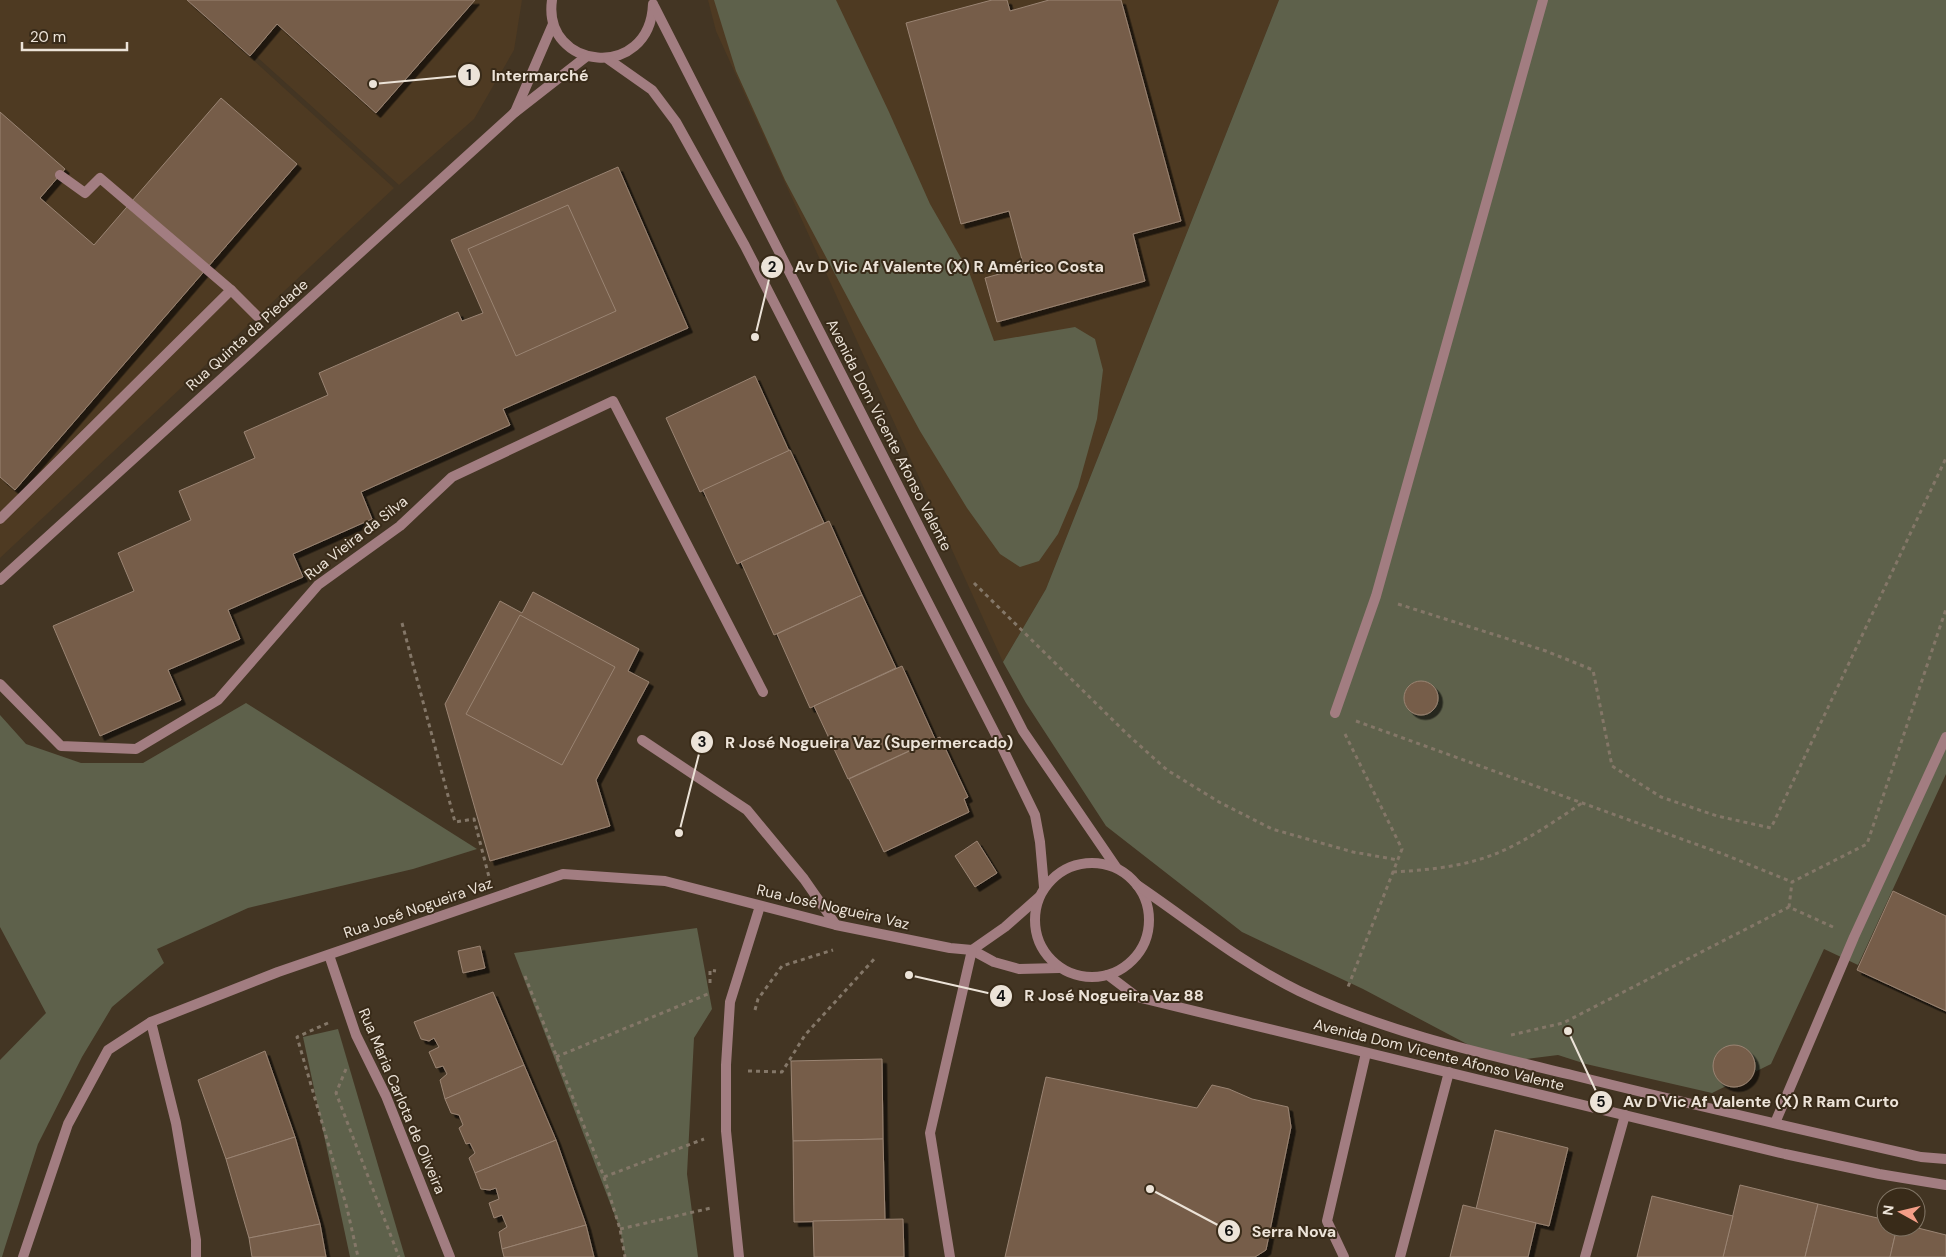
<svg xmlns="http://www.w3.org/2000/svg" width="1946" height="1257" font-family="'DM Sans',sans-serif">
  <defs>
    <filter id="shadow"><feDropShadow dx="4.5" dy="4.5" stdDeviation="0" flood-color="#0009"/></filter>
  </defs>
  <rect width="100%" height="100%" fill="#433523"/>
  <!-- built -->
  <g fill="#4e3a22">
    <path d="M0,0H187L394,188L0,558Z"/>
    <path d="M194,0H522L514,50L474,119L399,185Z"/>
    <path d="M708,0H1279L1046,589L1003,662L716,31Z"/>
  </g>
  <!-- green -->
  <g fill="#5e614b">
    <path d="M714,0H836L889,112L930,204L969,272L994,341L1075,327L1095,339L1103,370L1097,419L1078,487L1058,534L1039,561L1020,567L1000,554L967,508L920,431L860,321L785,180L736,71Z"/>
    <path d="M1279,0H1946V774L1858,965L1824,949L1771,1064L1712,1093L1586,1064L1558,1055L1501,1062L1363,989L1242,932L1106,826L1026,703L1003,662L1046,589Z"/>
    <path d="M246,703L477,849L413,869L248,908L157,949L164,963L112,1007L82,1057L38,1144L5,1247L2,1257H0V1060L46,1013L0,927V715L26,744L81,763H143Z"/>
    <path d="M697,928L712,1009L694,1038L687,1174L698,1257H625L620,1229L514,953Z"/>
    <path d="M338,1029L405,1257H350L303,1037Z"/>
  </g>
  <!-- building -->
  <g fill="#765d49" stroke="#9a8473" filter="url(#shadow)">
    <path d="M187,0H475L376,113L277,24L250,56Z"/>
    <path d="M992,0H1007L1010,11L1049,0H1121L1181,221L1133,234L1145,281L997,322L985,278L1024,267L1009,211L961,224L906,23Z"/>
    <path d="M221,98L297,164L15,490L0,477V112L65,169L40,198L94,245Z"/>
    <path d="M618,167L688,328L503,409L510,425L361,492L372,519L293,554L303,577L228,610L240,639L168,670L181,700L100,736L53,626L134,591L118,553L191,520L179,491L255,458L244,432L328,395L319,373L458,312L462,321L483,313L451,240Z"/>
    <path d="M568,205L616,311L516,356L468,249Z"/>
    <path d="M755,376L789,451L700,492L666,418Z"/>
    <path d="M790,450L824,523L737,564L703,490Z"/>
    <path d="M829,521L862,595L774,635L741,562Z"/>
    <path d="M533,592L639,649L628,671L649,682L596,780L610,826L490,861L445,704L500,601L522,613Z"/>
    <path d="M862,595L896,668L810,708L777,634Z"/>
    <path d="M520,615L615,667L562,765L466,714Z"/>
    <path d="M902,666L935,739L848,779L814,706Z"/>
    <circle cx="1421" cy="698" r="17"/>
    <path d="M940,737L968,797L964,799L969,812L884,852L849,779Z"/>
    <path d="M977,841L997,873L975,887L955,856Z"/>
    <path d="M1893,891L1946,916V1011L1857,970Z"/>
    <path d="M480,946L485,968L463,973L458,951Z"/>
    <path d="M493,992L524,1065L445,1099L440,1080L447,1074L443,1066L436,1068L429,1052L439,1047L434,1038L429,1041L421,1039L414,1022Z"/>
    <circle cx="1734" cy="1066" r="21"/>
    <path d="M265,1051L295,1137L226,1159L198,1080Z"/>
    <path d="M882,1059L883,1139L793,1141L791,1061Z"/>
    <path d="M524,1065L556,1140L475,1173L469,1158L475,1153L470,1143L466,1144L459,1128L463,1125L459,1115L451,1113L445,1099Z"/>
    <path d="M1046,1077L1197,1108L1212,1085L1229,1089L1252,1099L1288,1107L1291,1127L1266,1250L1255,1257H1005Z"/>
    <path d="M1495,1130L1568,1148L1549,1226L1476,1209Z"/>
    <path d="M295,1137L320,1224L249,1238L226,1159Z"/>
    <path d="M883,1139L885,1220L794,1222L793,1141Z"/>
    <path d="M556,1140L586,1225L502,1249L499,1232L507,1227L502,1215L494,1218L489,1203L499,1199L496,1188L490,1190L481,1189L475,1173Z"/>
    <path d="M1740,1185L1818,1204L1805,1257H1723Z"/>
    <path d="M1652,1196L1733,1216L1723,1257H1637Z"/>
    <path d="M1818,1204L1886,1220V1227H1897L1890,1257H1805Z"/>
    <path d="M1463,1205L1536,1223L1528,1257H1450Z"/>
    <path d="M903,1219L904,1257H814L813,1221Z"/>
    <path d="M320,1224L326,1257H252L249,1238Z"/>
    <path d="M586,1225L594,1257H504L502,1249Z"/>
    <path d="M1897,1227H1914L1946,1235V1257H1890Z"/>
  </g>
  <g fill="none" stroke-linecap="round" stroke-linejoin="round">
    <!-- path -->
    <g stroke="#847768" stroke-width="3" stroke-dasharray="4 4" stroke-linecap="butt">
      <path d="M974,583L1127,734L1167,770L1219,802L1272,829L1353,852L1398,860"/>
      <path d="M1398,604L1546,651L1593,670L1612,766L1661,797L1717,816L1771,828L1946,458"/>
      <path d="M402,623L455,822L474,819L489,877"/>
      <path d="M1356,721L1723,854L1792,882"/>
      <path d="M1345,734L1402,849L1348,987"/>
      <path d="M1393,872C1427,870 1462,867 1495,854C1525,842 1555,821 1582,803"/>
      <path d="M1833,927L1789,907L1792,882L1867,844L1946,609"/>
      <path d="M525,976L604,1177L620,1229L625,1257"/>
      <path d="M710,983V970L716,971"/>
      <path d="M755,1010L758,999L782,966L833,950"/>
      <path d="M328,1023L297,1037L347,1208L358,1257"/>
      <path d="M1511,1035L1563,1023L1789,907"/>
      <path d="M556,1057L708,994"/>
      <path d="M346,1069L336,1093L399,1257"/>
      <path d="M748,1071L782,1072L805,1035L876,957"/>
      <path d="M604,1177L704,1139"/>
      <path d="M620,1229L711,1208"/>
    </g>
    <!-- service -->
    <g stroke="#a27d81" stroke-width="10">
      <path d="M60,175L85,193L100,178L231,290L257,316"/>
      <path d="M0,519L231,290"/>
      <path d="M642,740L747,810L804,879L836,925"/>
      <path d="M151,1022L176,1123L196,1240V1257"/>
      <path d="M1775,1123L1854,937L1946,737"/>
    </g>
    <!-- pedestrian -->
    <path stroke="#a27d81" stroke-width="10" d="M1335,713L1376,596L1543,0"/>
    <!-- minor -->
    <g stroke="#a27d81" stroke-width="10">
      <path d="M0,684L61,746L136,749L218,700L318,585L400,526L452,477L613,401L763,692"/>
      <path d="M972,950L1005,927L1039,897"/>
      <path d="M329,955L356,1035L386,1096L450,1257"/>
      <path d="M23,1257L68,1124L108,1050L151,1022L278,972L563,874L665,881L836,925L950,948L972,950L994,962L1019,969L1059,968"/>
      <path d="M739,1257L726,1131V1065L730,1002L760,906"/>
      <path d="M950,1257L930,1133L972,950"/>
      <path d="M1344,1257L1327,1221L1366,1053"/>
      <path d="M1400,1257L1449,1072"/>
      <path d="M1585,1257L1625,1115"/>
    </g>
    <!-- tertiary -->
    <g stroke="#a27d81" stroke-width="10">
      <path d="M552,0C542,70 650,82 653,4"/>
      <path d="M654,6L1023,731L1116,867"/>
      <path d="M608,59L652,90L676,122L745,246L999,741L1035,815L1040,842L1044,887"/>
      <path d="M515,112L553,24"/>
      <path d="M0,580L514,113L587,56"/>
      <circle cx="1092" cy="920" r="57"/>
      <path d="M1137,885C1190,921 1241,963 1299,991C1385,1032 1480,1053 1572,1075C1688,1104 1804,1130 1921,1157L1946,1159"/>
      <path d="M1108,975L1137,997L1785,1154L1879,1174L1946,1185"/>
    </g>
  </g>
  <g text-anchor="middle" stroke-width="4" stroke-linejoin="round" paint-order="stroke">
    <!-- street labels -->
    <g font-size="15" fill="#ece3d8" stroke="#392b19">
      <text transform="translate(247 335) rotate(-42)" y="5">Rua Quinta da Piedade</text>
      <text transform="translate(889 435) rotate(63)" y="5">Avenida Dom Vicente Afonso Valente</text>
      <text transform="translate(356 538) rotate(-38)" y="5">Rua Vieira da Silva</text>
      <text transform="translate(833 907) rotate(13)" y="5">Rua José Nogueira Vaz</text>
      <text transform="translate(418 908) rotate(-19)" y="5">Rua José Nogueira Vaz</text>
      <text transform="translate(1439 1055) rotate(14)" y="5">Avenida Dom Vicente Afonso Valente</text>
      <text transform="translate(402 1101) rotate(67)" y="5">Rua Maria Carlota de Oliveira</text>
    </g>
  </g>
  <!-- callouts -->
  <path fill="none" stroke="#ece3d8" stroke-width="2" d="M373 84L469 75M755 337L772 267M679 833L702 742M909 975L1001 996M1568 1031L1601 1102M1150 1189L1229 1231"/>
  <g fill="#ece3d8" stroke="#392b19" stroke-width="2">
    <circle cx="373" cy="84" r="5"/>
    <circle cx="755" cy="337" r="5"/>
    <circle cx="679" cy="833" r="5"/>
    <circle cx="909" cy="975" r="5"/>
    <circle cx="1568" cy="1031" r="5"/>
    <circle cx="1150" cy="1189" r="5"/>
    <circle cx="469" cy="75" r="12"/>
    <circle cx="772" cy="267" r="12"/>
    <circle cx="702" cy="742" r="12"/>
    <circle cx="1001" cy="996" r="12"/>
    <circle cx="1601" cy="1102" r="12"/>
    <circle cx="1229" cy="1231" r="12"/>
  </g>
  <g font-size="15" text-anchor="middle" font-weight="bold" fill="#111">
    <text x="469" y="80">1</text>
    <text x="772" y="272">2</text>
    <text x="702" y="747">3</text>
    <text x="1001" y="1001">4</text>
    <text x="1601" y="1107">5</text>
    <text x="1229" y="1236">6</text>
  </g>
  <g font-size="16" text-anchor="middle" font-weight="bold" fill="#ece3d8" stroke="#392b19" stroke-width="4" stroke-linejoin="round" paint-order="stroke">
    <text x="540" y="81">Intermarché</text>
    <text x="949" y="272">Av D Vic Af Valente (X) R Américo Costa</text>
    <text x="869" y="748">R José Nogueira Vaz (Supermercado)</text>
    <text x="1114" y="1001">R José Nogueira Vaz 88</text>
    <text x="1761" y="1107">Av D Vic Af Valente (X) R Ram Curto</text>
    <text x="1294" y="1237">Serra Nova</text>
  </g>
  <!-- north arrow -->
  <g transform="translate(1901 1212) rotate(278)"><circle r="24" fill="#392b19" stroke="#817565"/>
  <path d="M0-4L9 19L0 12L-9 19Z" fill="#f49e88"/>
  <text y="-8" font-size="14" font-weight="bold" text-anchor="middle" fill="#ece3d8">N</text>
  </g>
  <!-- scale -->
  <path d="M22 42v8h105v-8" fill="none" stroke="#ece3d8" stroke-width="2.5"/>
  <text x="30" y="42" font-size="15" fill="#ece3d8" stroke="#392b19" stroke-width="4" paint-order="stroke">20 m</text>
</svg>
